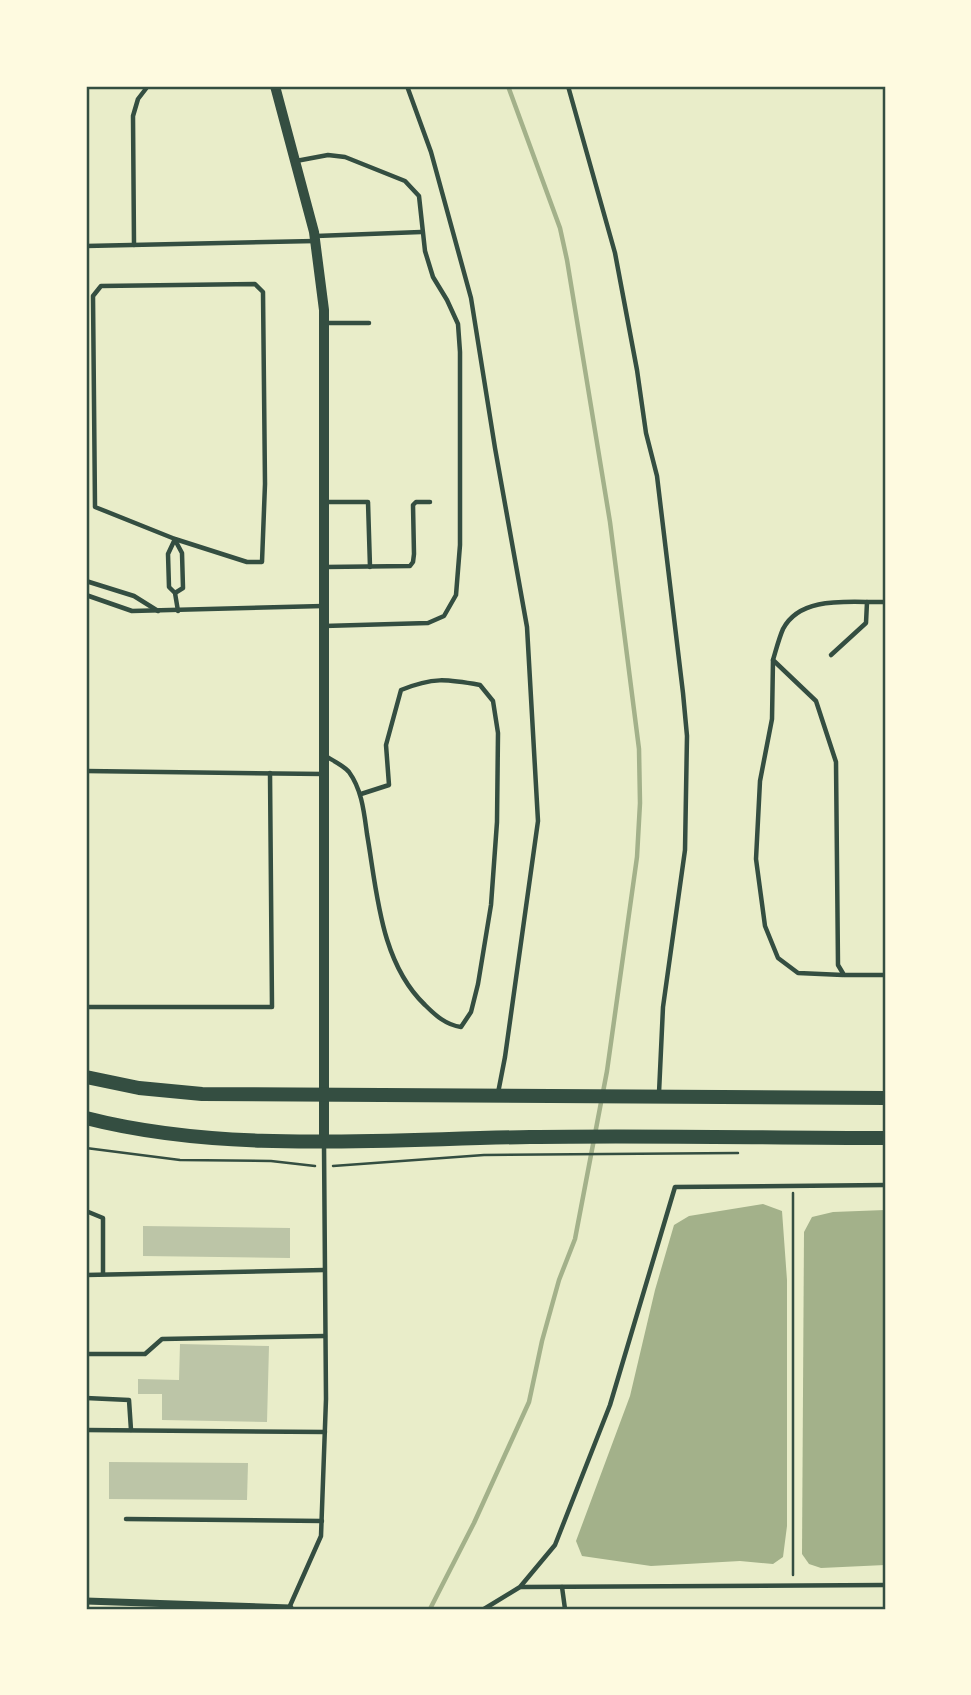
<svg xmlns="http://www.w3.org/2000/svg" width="971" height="1695" font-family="'Work Sans',sans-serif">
  <rect width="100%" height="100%" fill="#e9edc9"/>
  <!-- water -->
  <g fill="#a3b18a">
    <path d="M763,1204L782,1211L787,1280V1526L783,1557L773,1564L740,1561L651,1566L582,1556L576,1541L630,1396L655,1290L674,1225L689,1216Z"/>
    <path d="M885,1210V1565L821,1568L809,1564L802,1554L804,1232L812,1217L833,1212Z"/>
  </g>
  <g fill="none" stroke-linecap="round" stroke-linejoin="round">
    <!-- stream -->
    <path stroke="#a3b18a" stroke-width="4.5" d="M430,1609L474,1523L529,1402L542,1341L559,1280L575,1239L607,1071L637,857L640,803L639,749L610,522L567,260L560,228L508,86"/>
  </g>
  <!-- building -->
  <g fill="#bcc5a7">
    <path d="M143,1226L290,1228V1258L143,1256Z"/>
    <path d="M180,1344L269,1346L267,1422L162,1420V1394H138V1379L179,1380Z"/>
    <path d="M109,1462L248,1463L247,1500L109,1499Z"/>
  </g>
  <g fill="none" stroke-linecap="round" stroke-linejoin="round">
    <!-- path -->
    <g stroke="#344e41" stroke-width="2.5">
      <path d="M86,1148L180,1160L271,1161L315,1166"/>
      <path d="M333,1166L484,1155L738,1153"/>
      <path d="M793,1575V1193"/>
    </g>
    <!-- service -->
    <g stroke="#344e41" stroke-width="4.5">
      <path d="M407,86L431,152L471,298L495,448L527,627L538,821L505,1057L498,1093"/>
      <path d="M568,86L615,253L637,370L646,433L657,476L683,693L687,736L685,850L663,1007L659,1093"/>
      <path d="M296,161L328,155L345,157L405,181L419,196L425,251L433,277L447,300L458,324L460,352V545L456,595L444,616L428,623L324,626"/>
      <path d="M316,236L421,232"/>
      <path d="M134,245L133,116L138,99L148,86"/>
      <path d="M86,246L315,241"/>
      <path d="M255,284L263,292L265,484L262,562H247L175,539L95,507L93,296L101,286Z"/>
      <path d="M325,323H369"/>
      <path d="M325,502H368L370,567"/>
      <path d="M175,539L168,554L169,587L175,593L178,611"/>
      <path d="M325,567L410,566L413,562L414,554L413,505L416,502H430"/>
      <path d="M86,581L134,596L158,611"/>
      <path d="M175,593L183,588L182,553L175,540"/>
      <path d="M86,595L132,611L323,606"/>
      <path d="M885,602C853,603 801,594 783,629C779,638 776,650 773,660L816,701L836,762L838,965L844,975H885"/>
      <path d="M831,655L866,623L867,602"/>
      <path d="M773,660L772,719L760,781L756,859L765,926L778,958L798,973L843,975"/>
      <path d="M327,757C334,761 344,766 349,772C362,790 364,812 367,834C377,891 380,962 425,1005C435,1015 446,1025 461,1027L471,1012L478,984L491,905L497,822L498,733L493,701L480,685C446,679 433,677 401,690L386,745L389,785L361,794"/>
      <path d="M86,771L323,774"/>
      <path d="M86,1007H272L270,773"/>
      <path d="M86,1211L103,1218V1273"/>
      <path d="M86,1275L324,1270"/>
      <path d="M86,1354H145L162,1339L325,1336"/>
      <path d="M86,1398L129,1400L131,1430"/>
      <path d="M86,1430L325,1432"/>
      <path d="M126,1519L322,1521"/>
      <path d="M521,1587L885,1585"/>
      <path d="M562,1587L565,1609"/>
      <path d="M289,1608L321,1536L326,1399L324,1145"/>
      <path d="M484,1609L520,1587L555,1545L610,1405L675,1187L885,1185"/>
    </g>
    <!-- minor -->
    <path stroke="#344e41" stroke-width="7" d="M86,1601L290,1608"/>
    <!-- tertiary -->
    <path stroke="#344e41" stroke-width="10" d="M275,86L314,232L324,310V1142"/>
    <!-- trunk -->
    <g stroke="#344e41" stroke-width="14">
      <path d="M86,1077L139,1088L202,1094L885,1098"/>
      <path d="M86,1118C226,1154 386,1139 530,1137C648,1135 767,1138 885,1138"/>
    </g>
  </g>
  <!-- border -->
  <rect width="971" height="1695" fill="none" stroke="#fefae0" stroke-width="175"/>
  <rect x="88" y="88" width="796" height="1520" fill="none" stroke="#344e41" stroke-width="2.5"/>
</svg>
